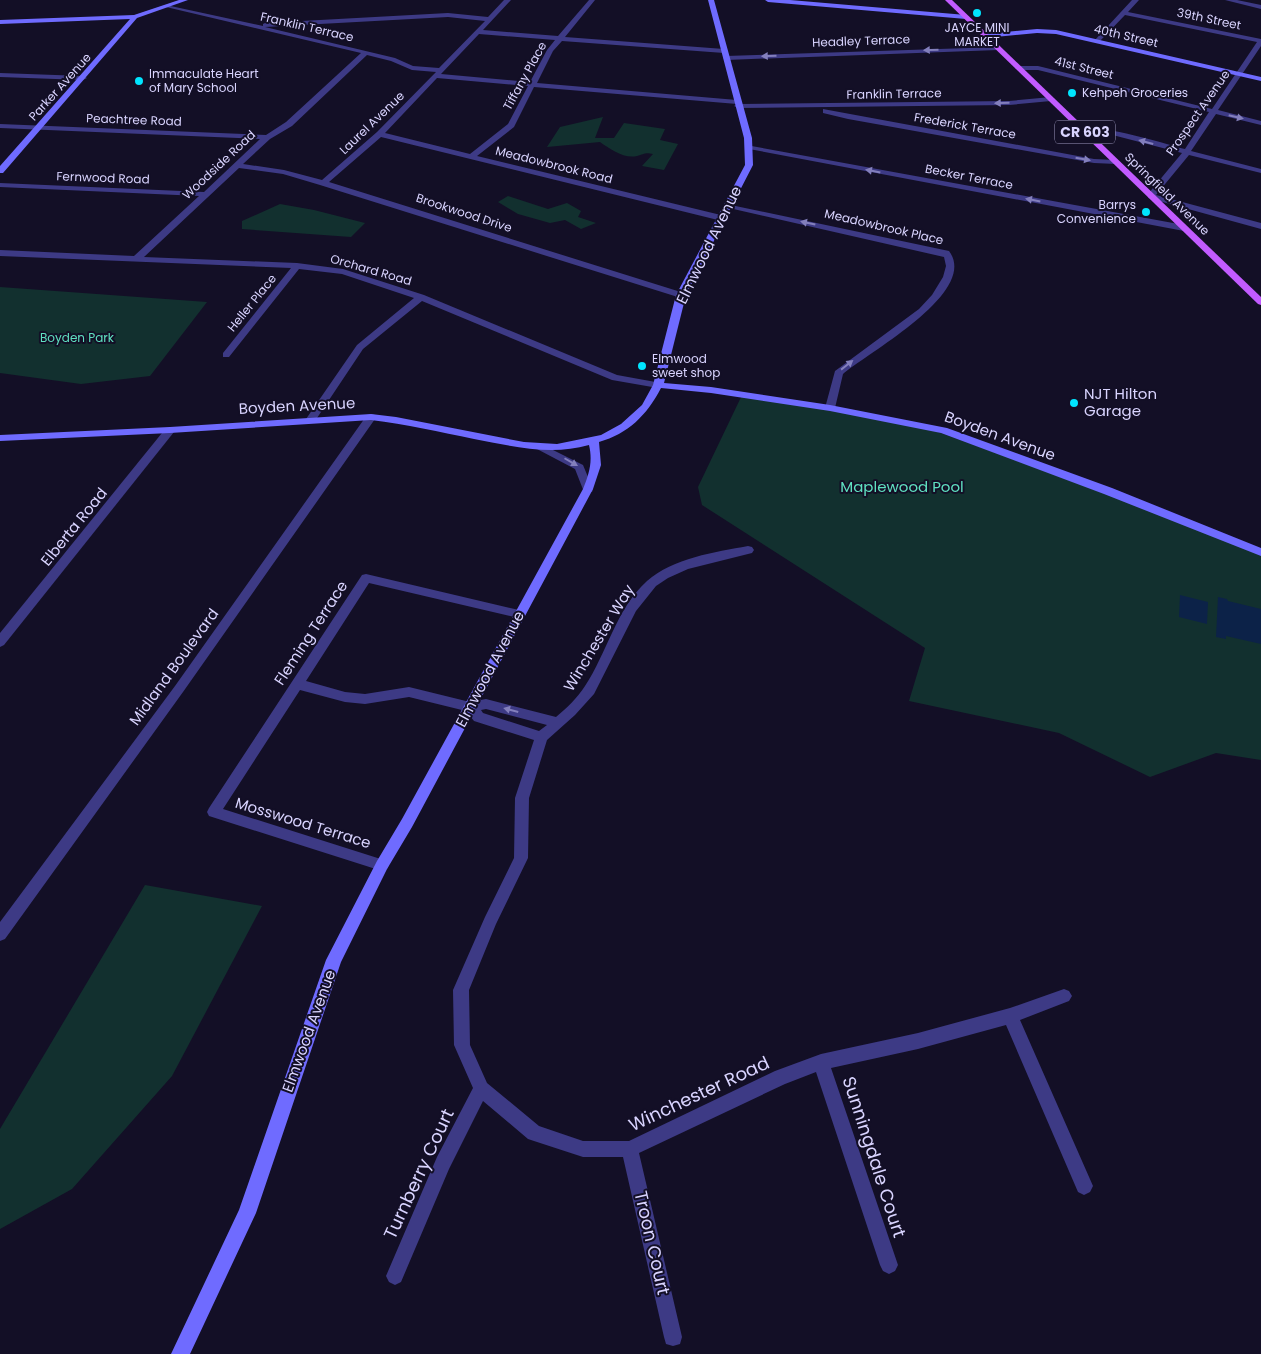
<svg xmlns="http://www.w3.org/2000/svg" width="1261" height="1354" font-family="Poppins,sans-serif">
  <rect width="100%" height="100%" fill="#130f26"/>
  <!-- green -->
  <g fill="#12302f">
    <path d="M603,117L595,138H614L624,123L665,129L660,140L678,144L664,170L642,166L653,154C645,152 644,154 637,156C624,159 610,149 600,142L547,147L560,127Z"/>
    <path d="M508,196L548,209L567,203L581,211L578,217L596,223L581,229L565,220L550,223L518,214L498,202Z"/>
    <path d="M280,204L314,210L365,223L351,237L242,229V221Z"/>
    <path d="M0,287L207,302L150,376L81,384L0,373Z"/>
    <path d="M743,393L913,423L1115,496L1261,554V760L1216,753L1150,777L1059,733L909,701L925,648L702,505L698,487Z"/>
    <path d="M145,885L262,906L172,1076L72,1189L0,1229V1129Z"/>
  </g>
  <!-- water -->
  <g fill="#0c2248">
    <path d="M1180,595L1208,602L1207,624L1179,617Z"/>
    <path d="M1218,597L1227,599L1228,601L1261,609V644L1226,636V639L1216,637Z"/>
  </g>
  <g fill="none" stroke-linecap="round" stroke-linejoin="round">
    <!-- street -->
    <g fill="#3d3a85" fill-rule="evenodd">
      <path d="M504,0H511L483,30L558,36L589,0H595L565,37L724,49L727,51L724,53L562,41L553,51L537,83L737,100L741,102L739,104L1009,101L1051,97L1055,99L1051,101L1009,105L738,108L734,106L737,104L534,87L514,127L477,156L725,216L726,218L722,221L381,137L329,182L684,293V297L681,298L320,185L283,174L239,168L144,257L297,263L343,269L424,295L617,375L661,383V387L658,388L612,380L422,301L363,349L315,421L311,422L306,419L357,345L414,298L342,274L299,269L229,357H223V353L291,268L0,256V250L134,256L199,196L0,187V183L204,192L260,139L0,128V124L266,135L286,122L361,53L166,7V5L263,26V24L265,23L448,13L488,17ZM448,17L485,21L439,68L413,66L395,58L265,27ZM479,34L555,40L547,50L530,82L441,74ZM367,55L391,61L412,70L436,72L377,132L322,180L284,170L243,164L270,139L292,126ZM437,78L528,86L508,124L470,154L385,133Z"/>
      <path d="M1132,0H1139L1128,12L1261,39V46L1218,110L1261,121V125L1216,114L1191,151L1261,169V173L1189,155L1156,195L1261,223V229L1148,198V194L1182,153L1101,132H1083L1079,130C1092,121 1166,144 1185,149L1209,112L1038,70H1018L1015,68L1018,66H1038L1212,109L1257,42L1125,15L1099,42H1095V40Z"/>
      <path d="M1225,0H1237L1261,5V9Z"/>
      <path d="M1000,47V49L998,50L726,60L723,58L726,56Z"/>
      <path d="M0,73L83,76L87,78L83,80L0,77Z"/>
      <path d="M823,109L1094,159L1116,160L1120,162L1116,164L1094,163L848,119L823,113Z"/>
      <path d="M746,145L1184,225L1188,228L1184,231L749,149L745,147Z"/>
      <path d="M726,204L949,251C980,292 867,353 843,374L835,408L834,410H826L825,408L835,371L919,309L932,295L943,277L946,266L944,257L729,208L725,206Z"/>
      <path d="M371,414L375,415V419L183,692L5,939L0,941V922L175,686L367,415Z"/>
      <path d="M170,427L175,430L174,432L4,645L0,647V633L166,428Z"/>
      <path d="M541,444L583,465L593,489L592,492H584L575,469L537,449L536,447Z"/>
      <path d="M748,546L752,547L754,550L752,553L688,569L668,578L656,586L636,611L594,694L575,715L547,740L529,798L528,858L496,924L469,990L470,1045L487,1083L539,1126L583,1141H629L775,1071L821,1054L918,1033L1010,1008L1064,989L1069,991L1072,996L1069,1001L1020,1020L1093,1186L1090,1192L1084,1195L1078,1192L1006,1025L918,1049L831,1068L898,1265L895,1271L889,1274L883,1271L880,1265L816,1072L785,1084L639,1153L682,1337L680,1344L673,1346L666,1344L664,1337L623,1157H583L534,1141L528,1139L483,1101L449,1169L401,1282L395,1285L389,1282L386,1276L437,1157L473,1088L454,1045L453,990L485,917L514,858L515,798L534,740L474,721L466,711L409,697L365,704L345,702L300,690L223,809L387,861L389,865L387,869L382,871L209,816L207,812L209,808L362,575L366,574L519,610L525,614L519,618L369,583L306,681L345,692L365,694L409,687L470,702L486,699L556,717C567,708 577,698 585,686C607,653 616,609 647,581C673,558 715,552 748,546ZM486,709L547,725L539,731L483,713L481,710Z"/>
    </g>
    <!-- secondary -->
    <g fill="#6f6bff" fill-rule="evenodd">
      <path d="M179,0H188L137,18L3,173H0V166L130,19L0,24V20L134,15Z"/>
      <path d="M708,0H714L752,138L753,165L686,295L664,383L711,387L830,405L947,428L1112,488L1261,548V556L1104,494L941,433L830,411L711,393L661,388C647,415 628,434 599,442L601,465L593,489L412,827L387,869L341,962L256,1213L190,1354H171L239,1210L326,960L377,861L402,819L583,489C589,474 593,462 589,445C550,456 512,446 474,439C440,432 406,424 371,420L170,433L0,441V435L170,427L371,414L396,417L524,442L557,444L601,435L621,424L642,405L653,385L676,295L745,165L744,138Z"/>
      <path d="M765,0H790L966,15L969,17L966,19L768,2Z"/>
      <path d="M1037,29L1056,30L1261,77V81L1056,34L1037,33L985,38L982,36L985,34Z"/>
    </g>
    <!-- primary -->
    <path fill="#c25bff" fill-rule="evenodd" d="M945,0H952L1261,297V305L1258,304Z"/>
  </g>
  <!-- one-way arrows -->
  <defs><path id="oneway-solid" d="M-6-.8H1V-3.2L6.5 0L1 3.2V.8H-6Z" transform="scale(1.25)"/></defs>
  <g fill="#837fbc">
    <use href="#oneway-solid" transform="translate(931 50) rotate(178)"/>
    <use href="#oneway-solid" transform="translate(769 56) rotate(178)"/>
    <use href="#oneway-solid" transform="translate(1002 103) rotate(179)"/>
    <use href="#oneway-solid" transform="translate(1236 117) rotate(13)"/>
    <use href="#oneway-solid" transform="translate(1146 142) rotate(-165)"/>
    <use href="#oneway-solid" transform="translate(1083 159) rotate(10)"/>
    <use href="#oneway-solid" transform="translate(873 171) rotate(-169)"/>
    <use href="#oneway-solid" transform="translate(1033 200) rotate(-169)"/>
    <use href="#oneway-solid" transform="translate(808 223) rotate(-168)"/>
    <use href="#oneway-solid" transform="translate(847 365) rotate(-38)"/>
    <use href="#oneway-solid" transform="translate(571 462) rotate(30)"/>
    <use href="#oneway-solid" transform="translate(511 710) rotate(-165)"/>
  </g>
  <!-- markers -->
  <g fill="#00e5ff" stroke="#130f26" stroke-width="2">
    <circle cx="977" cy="13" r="5"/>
    <circle cx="139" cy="81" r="5"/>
    <circle cx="1072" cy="93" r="5"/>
    <circle cx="1146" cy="212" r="5"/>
    <circle cx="642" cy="366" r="5"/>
    <circle cx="1074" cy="403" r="5"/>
  </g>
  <g text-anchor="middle" stroke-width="4" stroke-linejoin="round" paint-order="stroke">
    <!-- far-street labels -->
    <g font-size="12" fill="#d9d4ff" stroke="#130f26">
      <text transform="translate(1209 19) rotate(12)" y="4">39th Street</text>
      <text transform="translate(307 27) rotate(13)" y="4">Franklin Terrace</text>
      <text transform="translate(1126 36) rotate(13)" y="4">40th Street</text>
      <text transform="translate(861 41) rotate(-2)" y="4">Headley Terrace</text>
      <text transform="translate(1084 68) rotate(14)" y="4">41st Street</text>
      <text transform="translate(525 76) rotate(-61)" y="4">Tiffany Place</text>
      <text transform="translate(60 87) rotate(-48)" y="4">Parker Avenue</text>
      <text transform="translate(894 94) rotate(-1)" y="4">Franklin Terrace</text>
      <text transform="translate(1198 113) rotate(-55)" y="4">Prospect Avenue</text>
      <text transform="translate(134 120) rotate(2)" y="4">Peachtree Road</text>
      <text transform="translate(372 123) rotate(-44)" y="4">Laurel Avenue</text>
      <text transform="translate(965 126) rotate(10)" y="4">Frederick Terrace</text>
      <text transform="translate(219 165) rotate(-43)" y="4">Woodside Road</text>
      <text transform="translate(554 165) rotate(14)" y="4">Meadowbrook Road</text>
      <text transform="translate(969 177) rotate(11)" y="4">Becker Terrace</text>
      <text transform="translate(103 178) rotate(2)" y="4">Fernwood Road</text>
      <text transform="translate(1167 194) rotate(44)" y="4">Springfield Avenue</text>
      <text transform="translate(464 213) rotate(18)" y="4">Brookwood Drive</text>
      <text transform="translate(884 227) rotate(13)" y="4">Meadowbrook Place</text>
      <text transform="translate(371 270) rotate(16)" y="4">Orchard Road</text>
      <text transform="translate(252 303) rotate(-51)" y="4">Heller Place</text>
    </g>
    <!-- far-poi labels -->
    <g font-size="12" fill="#d9d4ff" stroke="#130f26" text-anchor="start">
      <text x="977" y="32" text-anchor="middle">JAYCE MINI<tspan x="977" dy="14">MARKET</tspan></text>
      <text x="149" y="78">Immaculate Heart<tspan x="149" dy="14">of Mary School</tspan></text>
      <text x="1082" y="97">Kehpeh Groceries</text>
      <text x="1136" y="209" text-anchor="end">Barrys<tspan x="1136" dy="14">Convenience</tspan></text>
      <text x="652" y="363">Elmwood<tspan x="652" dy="14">sweet shop</tspan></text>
    </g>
    <!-- far-park labels -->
    <g font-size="12" fill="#5fe0c0" stroke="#130f26">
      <text x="77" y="342">Boyden Park</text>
    </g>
    <!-- shield labels -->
    <rect fill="#130f26" stroke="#9e99be" stroke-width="1" x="1055" y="120.5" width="60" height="23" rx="4"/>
    <g font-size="14" font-weight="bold" fill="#d9d4ff">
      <text x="1085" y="137">CR 603</text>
    </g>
    <!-- street labels -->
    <g font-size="15" fill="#d9d4ff" stroke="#130f26">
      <text transform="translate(709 245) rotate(-64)" y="5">Elmwood Avenue</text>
      <text transform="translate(297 406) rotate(-3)" y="5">Boyden Avenue</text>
      <text transform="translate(1000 436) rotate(20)" y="5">Boyden Avenue</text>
      <text transform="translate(74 527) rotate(-51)" y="5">Elberta Road</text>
      <text transform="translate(311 633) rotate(-57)" y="5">Fleming Terrace</text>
      <text transform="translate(599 638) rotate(-59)" y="5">Winchester Way</text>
      <text transform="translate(174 667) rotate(-54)" y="5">Midland Boulevard</text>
      <text transform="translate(490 669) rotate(-62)" y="5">Elmwood Avenue</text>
      <text transform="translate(303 823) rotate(17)" y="5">Mosswood Terrace</text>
      <text transform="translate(309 1031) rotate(-70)" y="5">Elmwood Avenue</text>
    </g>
    <!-- poi labels -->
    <g font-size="15" fill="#d9d4ff" stroke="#130f26" text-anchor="start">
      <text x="1084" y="399">NJT Hilton<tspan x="1084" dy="17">Garage</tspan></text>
    </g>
    <!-- park labels -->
    <g font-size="15" fill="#5fe0c0" stroke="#130f26">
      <text x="902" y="492">Maplewood Pool</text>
    </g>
    <!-- near-street labels -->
    <g font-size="18" fill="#d9d4ff" stroke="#130f26">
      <text transform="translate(699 1094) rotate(-25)" y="6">Winchester Road</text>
      <text transform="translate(874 1157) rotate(72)" y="6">Sunningdale Court</text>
      <text transform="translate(419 1174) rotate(-65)" y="6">Turnberry Court</text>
      <text transform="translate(652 1243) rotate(77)" y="6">Troon Court</text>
    </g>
  </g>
</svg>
